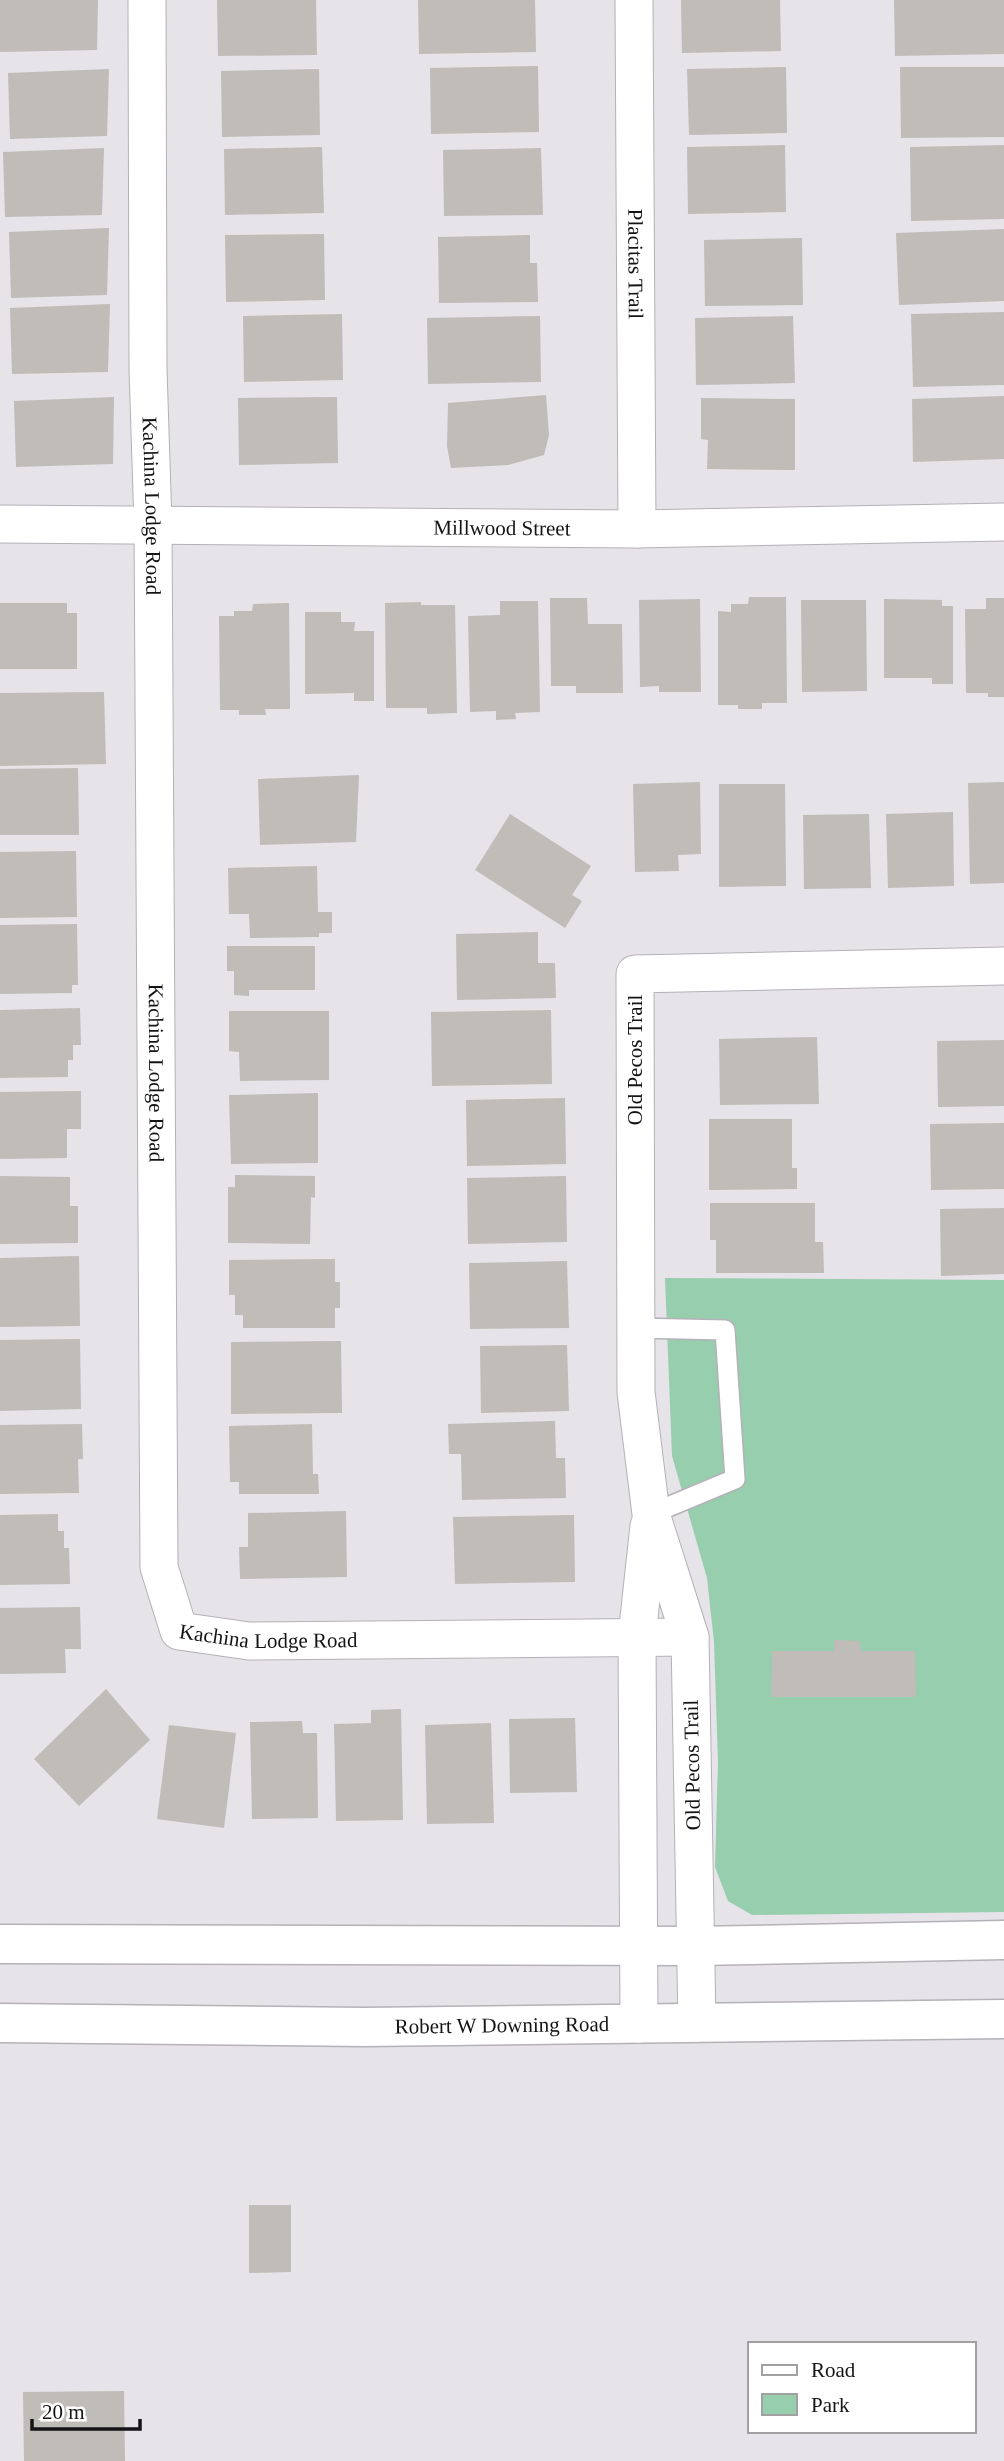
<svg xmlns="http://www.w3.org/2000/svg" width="1004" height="2461" font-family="'Times New Roman',serif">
  <rect width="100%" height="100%" fill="#e6e3e9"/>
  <!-- green -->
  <path fill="#97ceae" d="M665,1278L1004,1280V1912L752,1915L728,1901L715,1867L718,1762L714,1642L707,1578L672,1456Z"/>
  <!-- building -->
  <g fill="#c0bcb7">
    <path d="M0,0H98L97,50L0,52Z"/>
    <path d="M217,0H316L317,55L218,56Z"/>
    <path d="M418,0H535L536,52L419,54Z"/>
    <path d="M681,0H780L781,51L682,53Z"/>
    <path d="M894,0H1004V54L895,56Z"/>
    <path d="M538,66L539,132L431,134L430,68Z"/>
    <path d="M786,67L787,133L689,135L687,69Z"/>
    <path d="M900,67H1004V137L901,138Z"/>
    <path d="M109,69L107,136L10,139L8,73Z"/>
    <path d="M319,69L320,135L222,137L221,71Z"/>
    <path d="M785,145L786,212L688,214L687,147Z"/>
    <path d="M1004,145V219L911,221L910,147Z"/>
    <path d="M322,147L324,213L225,215L224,149Z"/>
    <path d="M104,148L102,215L5,217L3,152Z"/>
    <path d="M541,148L543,215L444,216L443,150Z"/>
    <path d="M109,228L107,295L11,298L9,232Z"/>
    <path d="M1004,229V301L899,305L896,233Z"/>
    <path d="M324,234L325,300L226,302L225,235Z"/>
    <path d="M530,235V263H537L538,302L439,303L438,237Z"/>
    <path d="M802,238L803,305L705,306L704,240Z"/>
    <path d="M110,304L108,372L12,374L10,308Z"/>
    <path d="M1004,312V385L913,387L911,314Z"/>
    <path d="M342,314L343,380L244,382L243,316Z"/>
    <path d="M540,316L541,382L428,384L427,318Z"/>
    <path d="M793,316L795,383L696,385L695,318Z"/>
    <path d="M546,395L549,435L544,455L508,465L451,468L447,446L448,403Z"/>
    <path d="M1004,396V459L913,462L912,399Z"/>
    <path d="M114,397L113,464L16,467L14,401Z"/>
    <path d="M337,397L338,463L239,465L238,398Z"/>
    <path d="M701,398L795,399V470L707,469L708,440L701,439Z"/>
    <path d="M749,597H786L787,703H762V709H738V705H718V611L731,612V604H748Z"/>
    <path d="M550,598H587L588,624H622L623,693H576V686H551Z"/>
    <path d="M986,598H1004V697H988V693H966L965,609H986Z"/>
    <path d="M700,599L701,692H659V686L640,687L639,600Z"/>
    <path d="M884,599L942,600V606H953V684H932V678H884Z"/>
    <path d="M801,600H866L867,691L802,692Z"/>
    <path d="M500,601H538L540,712L515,713L516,719L496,720V711L470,712L468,616L500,615Z"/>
    <path d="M421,602V605H455L457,713L427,714V708H386L385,603Z"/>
    <path d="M0,603H67V613H77V669H0Z"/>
    <path d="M289,603L290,709H265L266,715H239V710H220L219,616H234V611H252L253,604Z"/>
    <path d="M305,612H341V622H355L354,631H374V701H354V693L305,694Z"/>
    <path d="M104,692L106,764L0,766V693Z"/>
    <path d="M78,768L79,835H0V769Z"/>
    <path d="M359,775L356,842L260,845L258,779Z"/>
    <path d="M700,782L701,854L678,855L679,871L635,872L633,784Z"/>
    <path d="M1004,782V883L970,884L968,783Z"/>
    <path d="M719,784H785L786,886L719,887Z"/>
    <path d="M953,812L954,886L888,888L886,814Z"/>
    <path d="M510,814L591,866L572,895L582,901L565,928L475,870Z"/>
    <path d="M869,814L871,888L804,889L803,815Z"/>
    <path d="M76,851L77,917L0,918V852Z"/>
    <path d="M317,866L318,912H332V933H319V937L250,938L249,914H229L228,868Z"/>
    <path d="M77,924L78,985H72V993L0,994V925Z"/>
    <path d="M538,932V963H555L556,998L457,1000L456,934Z"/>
    <path d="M227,946H315V990H249V996L234,995V971H227Z"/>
    <path d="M80,1008L81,1045H73V1060H68V1077L0,1078V1010Z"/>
    <path d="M551,1010L552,1084L432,1086L431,1012Z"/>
    <path d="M229,1011H329V1080L240,1081L239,1052L229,1051Z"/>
    <path d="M817,1037L819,1104L720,1105L719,1039Z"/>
    <path d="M1004,1040V1106L938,1107L937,1041Z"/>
    <path d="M81,1091V1129H67V1158L0,1159V1092Z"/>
    <path d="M318,1093V1163L231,1164L229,1095Z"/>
    <path d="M565,1098L566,1164L467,1166L466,1100Z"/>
    <path d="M709,1119H792V1168H797V1189L709,1190Z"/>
    <path d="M1004,1123V1189L931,1190L930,1124Z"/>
    <path d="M235,1175L315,1176V1198L311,1197L310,1244L228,1243V1187H235Z"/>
    <path d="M0,1176L70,1177V1206H78V1243L0,1244Z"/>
    <path d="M566,1176L567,1242L468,1244L467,1178Z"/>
    <path d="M710,1203H815V1242H823L824,1273H716V1240H710Z"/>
    <path d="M1004,1208V1274L941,1276L940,1209Z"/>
    <path d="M79,1256L80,1326L0,1327V1258Z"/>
    <path d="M335,1259V1282H340V1308H335V1328H243V1315H235V1295H229V1260Z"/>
    <path d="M567,1261L569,1328L470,1329L469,1263Z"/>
    <path d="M80,1339L81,1409L0,1411V1340Z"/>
    <path d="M341,1341L342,1413L231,1414V1342Z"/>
    <path d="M567,1345L569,1411L481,1413L480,1346Z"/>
    <path d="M555,1421L556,1458H565L566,1498L462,1500L461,1454H449L448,1424Z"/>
    <path d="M82,1424L83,1459H78L79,1493L0,1494V1425Z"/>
    <path d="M312,1424L313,1474H318L319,1494H239V1482H230L229,1426Z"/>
    <path d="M346,1511L347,1577L240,1579L239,1547H248V1513Z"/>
    <path d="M58,1514V1531H64V1548H69L70,1584L0,1585V1515Z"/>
    <path d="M574,1515L575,1582L455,1584L453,1517Z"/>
    <path d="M80,1607L81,1649H65L66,1673L0,1674V1608Z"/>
    <path d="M834,1640L860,1641L861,1651H915L916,1697H771L772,1651H834Z"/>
    <path d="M106,1689L150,1740L79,1806L34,1759Z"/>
    <path d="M401,1709L403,1820L336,1821L334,1724L371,1723V1710Z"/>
    <path d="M575,1718L577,1792L510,1793L509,1719Z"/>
    <path d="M302,1721L303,1733H317L318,1818L252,1819L250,1722Z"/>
    <path d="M491,1723L494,1823L427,1824L425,1725Z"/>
    <path d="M169,1725L236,1733L224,1828L157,1819Z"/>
    <path d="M249,2205H291V2272L249,2273Z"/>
    <path d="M124,2391L125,2461H24L23,2392Z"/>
  </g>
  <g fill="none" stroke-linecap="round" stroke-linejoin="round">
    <defs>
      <path id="lane" d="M636,1328L725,1330L735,1479L651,1514"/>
      <g id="street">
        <path id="s1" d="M147,0L148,369L153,524L159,1567L179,1631L249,1641L690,1637"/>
        <path id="s2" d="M634,0L637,529"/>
        <path id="s3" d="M0,524L637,529L1004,522"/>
        <path d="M697,2023L690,1637L651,1514L636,1392L635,974L1004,966"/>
        <path d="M639,2024L637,1636L649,1526"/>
      </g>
      <g id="secondary">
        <path d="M0,1944L696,1946L1004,1940"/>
        <path id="s4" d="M0,2023L365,2027L1004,2019"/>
      </g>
    </defs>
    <!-- lane casing -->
    <use href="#lane" stroke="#b4b1b7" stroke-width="22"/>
    <!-- street casing -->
    <use href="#street" stroke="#b4b1b7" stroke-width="39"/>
    <!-- secondary casing -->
    <use href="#secondary" stroke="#b4b1b7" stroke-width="41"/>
    <!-- lane -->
    <use href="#lane" stroke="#fff" stroke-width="19"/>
    <!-- street -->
    <use href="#street" stroke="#fff" stroke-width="37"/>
    <!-- secondary -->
    <use href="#secondary" stroke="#fff" stroke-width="38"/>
  </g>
  <g text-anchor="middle" stroke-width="5" stroke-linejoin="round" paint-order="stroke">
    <!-- street labels -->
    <g font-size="21" fill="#141315" stroke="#fff">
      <text dy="7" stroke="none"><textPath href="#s2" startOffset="264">Placitas Trail</textPath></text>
      <text dy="7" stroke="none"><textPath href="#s1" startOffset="506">Kachina Lodge Road</textPath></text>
      <text dy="7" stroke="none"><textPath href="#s3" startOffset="502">Millwood Street</textPath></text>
      <text transform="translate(635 1060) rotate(-90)" y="7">Old Pecos Trail</text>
      <text dy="7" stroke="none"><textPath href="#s1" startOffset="1073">Kachina Lodge Road</textPath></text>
      <text dy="7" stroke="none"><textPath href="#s1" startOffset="1724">Kachina Lodge Road</textPath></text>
      <text transform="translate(692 1765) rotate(-91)" y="7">Old Pecos Trail</text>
      <text dy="7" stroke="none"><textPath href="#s4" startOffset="502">Robert W Downing Road</textPath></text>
    </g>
  </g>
  <!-- legend -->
  <rect x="748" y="2342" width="228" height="91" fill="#ffffff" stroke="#a1a1a1" stroke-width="2"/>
  <rect x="762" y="2365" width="35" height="10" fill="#ffffff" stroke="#a1a1a1" stroke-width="2"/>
  <text x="811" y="2377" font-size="21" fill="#141315">Road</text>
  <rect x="762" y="2394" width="35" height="21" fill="#97ceae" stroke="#a1a1a1" stroke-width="2"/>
  <text x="811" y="2412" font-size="21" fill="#141315">Park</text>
  <!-- scale -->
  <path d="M32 2419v10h108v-10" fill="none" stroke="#141315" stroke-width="3.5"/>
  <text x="42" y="2419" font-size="21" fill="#141315" stroke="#ffffff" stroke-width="5" paint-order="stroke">20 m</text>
</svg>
